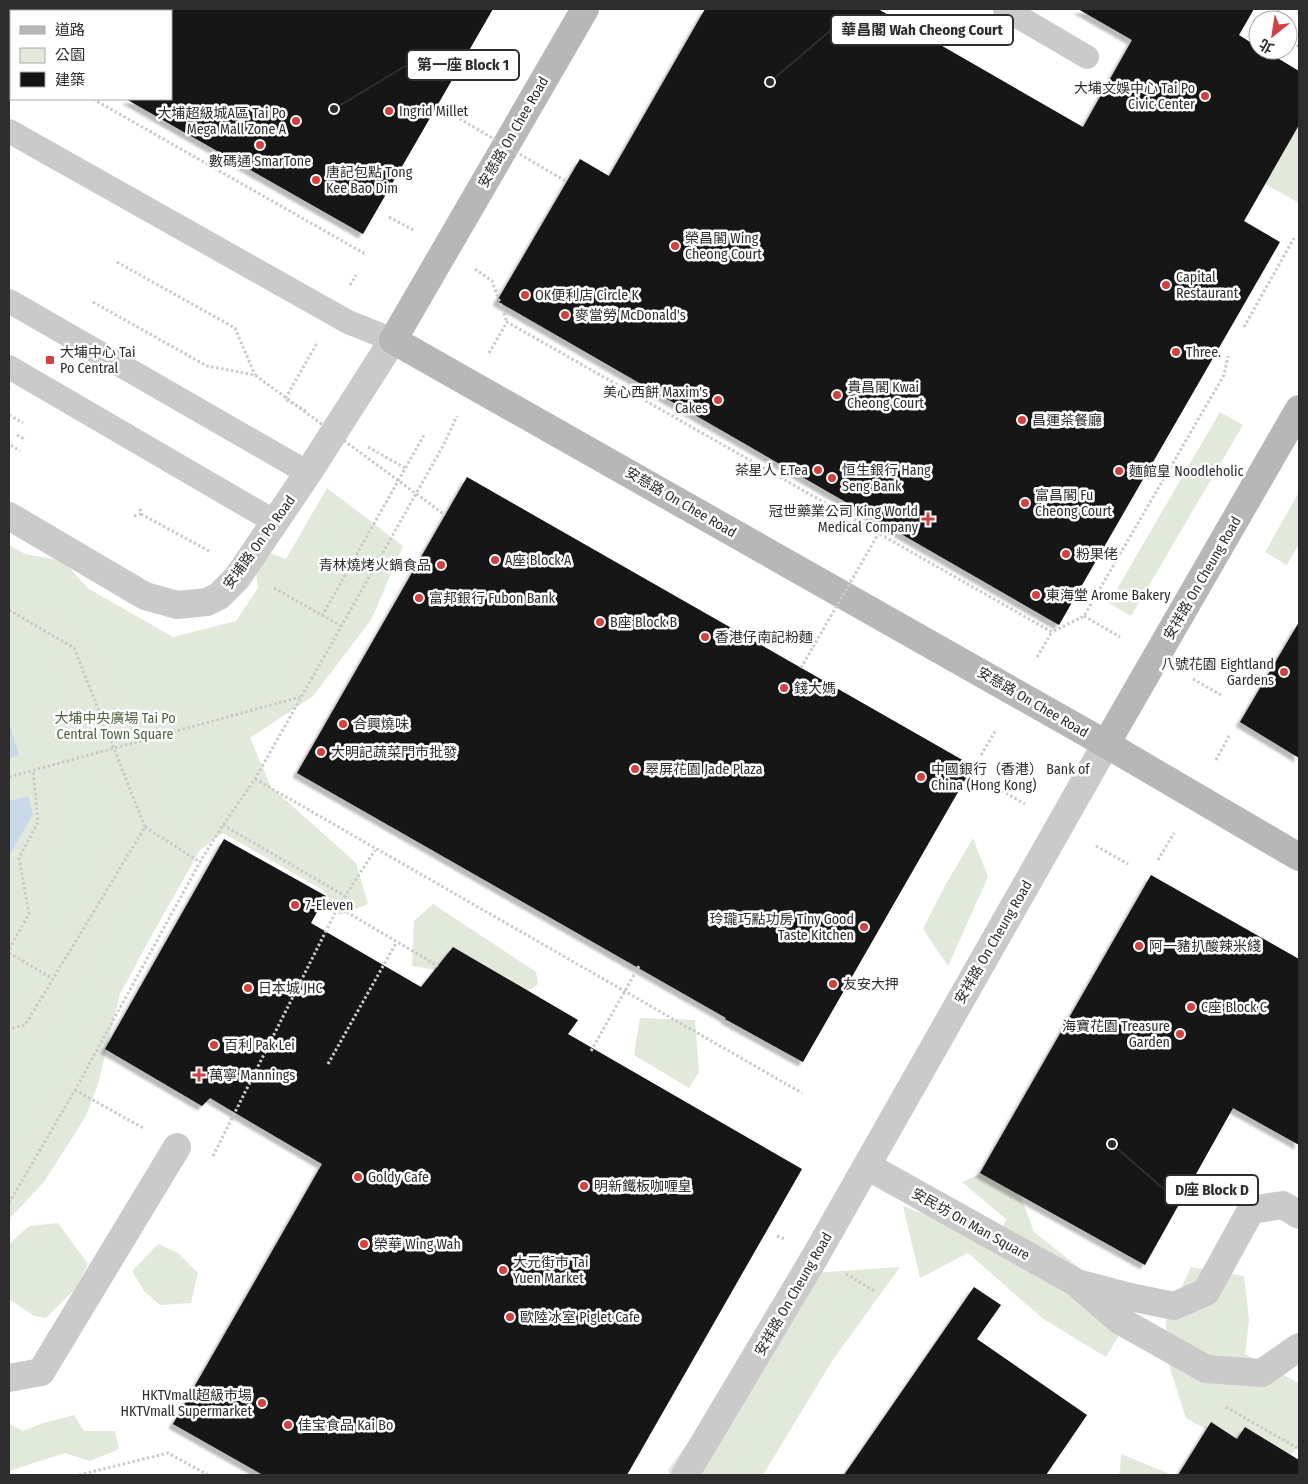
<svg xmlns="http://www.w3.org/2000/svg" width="1308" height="1484" font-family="'Fira Sans Condensed','Noto Sans TC',sans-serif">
  <defs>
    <filter id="shadow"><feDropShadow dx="-4.5" dy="4.5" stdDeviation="1" flood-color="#0004"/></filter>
  </defs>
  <rect width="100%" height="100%" fill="#fff"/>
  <!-- green -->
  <g fill="#e1e9db">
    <path d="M1299,125V203L1265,184Z"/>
    <path d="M1220,412L1243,425L1131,616L1109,603Z"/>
    <path d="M327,488L403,546L371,620L313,696L250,738L271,787L356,863L368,904L340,915L323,890L223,833L200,850L153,933L120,994L98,1084L86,1116L44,1182L9,1219V545L25,554L63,561L89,589L173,637L236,621L258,588L255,565L270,553L286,559Z"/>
    <path d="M1299,492V544L1287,565L1265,552Z"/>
    <path d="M973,838L988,877L948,966L923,929L946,884Z"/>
    <path d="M433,904L536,972L538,984L509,1003L446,972L412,966L414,921Z"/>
    <path d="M640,1018L695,1020L699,1072L689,1088L634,1055Z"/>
    <path d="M1008,1162L1034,1232L1134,1311L1106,1357L1042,1318L968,1253L920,1278L903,1206L997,1241L1006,1219L962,1182Z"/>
    <path d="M58,1223L88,1264L76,1288L46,1318L34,1316L9,1299V1244L29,1226Z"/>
    <path d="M158,1244L178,1253L198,1273L191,1303L160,1305L144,1291L132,1271Z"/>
    <path d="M900,1267L832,1361L763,1475H670L668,1470L811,1273Z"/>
    <path d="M1191,1267L1244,1276L1249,1320L1245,1354L1299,1383V1445L1278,1469L1186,1418L1167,1359L1166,1321Z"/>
    <path d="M74,1415L84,1431H115L119,1449L90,1461L65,1453L9,1471V1424L23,1431L43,1423Z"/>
    <path d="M1121,1454L1172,1475H1118L1120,1472Z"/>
  </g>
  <!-- water -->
  <g fill="#c9d9e7">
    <path d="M9,722L19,755L9,758Z"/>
    <path d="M28,796L33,814L9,856V801Z"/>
  </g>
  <!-- building -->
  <g fill="#141414" filter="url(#shadow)">
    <path d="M171,9H493L363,234L126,99H171Z"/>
    <path d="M705,9H878L1083,127L1132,40L1078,9H1254L1239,35L1258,47V50H1264L1299,71V125L1244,221L1280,242L1059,625L497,301L580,159L609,176Z"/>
    <path d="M467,477L973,766L803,1062L725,1019L726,1018L297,773Z"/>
    <path d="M1299,622V758L1240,722Z"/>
    <path d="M224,839L326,896L311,923L421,987L453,947L578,1020L568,1034L802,1169L627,1475H263L173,1424L322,1164L210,1098L202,1106L105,1049Z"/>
    <path d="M1151,875L1299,959V1145L1233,1108L1145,1265L980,1173Z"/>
    <path d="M974,1287L1001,1305L977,1339L1087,1415L1046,1475H844Z"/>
    <path d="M1211,1422L1237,1439L1245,1427L1299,1460V1475H1178Z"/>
  </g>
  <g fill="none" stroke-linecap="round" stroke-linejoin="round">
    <!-- path -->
    <g stroke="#cacaca" stroke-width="3" stroke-dasharray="2.5 2.5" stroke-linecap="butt">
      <path d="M1273,20L1279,9"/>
      <path d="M1288,40L1299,47"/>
      <path d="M9,50L11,52"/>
      <path d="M93,99L367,255"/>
      <path d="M389,217L415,231"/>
      <path d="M117,262L235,328L255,375"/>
      <path d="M475,269L492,281L507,322"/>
      <path d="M350,285L356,275"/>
      <path d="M1244,327L1294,238"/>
      <path d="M489,353L507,322L1052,632L1084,616L1224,375L1228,356"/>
      <path d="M306,411L285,399L317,343"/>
      <path d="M9,415L23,423"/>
      <path d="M17,435L26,440"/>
      <path d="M11,445L20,451"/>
      <path d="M368,447L405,468"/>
      <path d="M141,514L211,552"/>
      <path d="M134,516L141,514L140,507"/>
      <path d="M274,588L341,626"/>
      <path d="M9,610L74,648L145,827L25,1025L9,1029"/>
      <path d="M322,616L424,435"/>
      <path d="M1084,616L1120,637"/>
      <path d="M1037,657L1052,632"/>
      <path d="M801,668L813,647"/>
      <path d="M1193,679L1221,695"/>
      <path d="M981,755L996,730"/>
      <path d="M1216,760L1230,734"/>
      <path d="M9,777L300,697"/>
      <path d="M255,779L802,1093"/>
      <path d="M984,781L1025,804"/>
      <path d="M223,825L345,896"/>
      <path d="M145,827L200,862"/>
      <path d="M1096,846L1128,864"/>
      <path d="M1158,860L1174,833"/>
      <path d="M338,907L438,966"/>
      <path d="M9,949L29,914L19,858L38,822L33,771"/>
      <path d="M9,953L53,979"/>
      <path d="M328,1064L396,943"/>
      <path d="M75,1090L145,1129"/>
      <path d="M213,1156L338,907L375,850"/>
      <path d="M9,1203L75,1090L200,862L223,825L255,779L443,446L457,416"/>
      <path d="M777,1236L784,1239"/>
      <path d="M846,1274L876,1292"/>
      <path d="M1226,1407L1299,1449"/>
      <path d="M79,1475L168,1453L208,1475"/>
    </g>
    <!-- lane -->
    <g stroke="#cacaca" stroke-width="24">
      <path d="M1005,9L1087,57"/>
      <path d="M9,131L348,322L393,340"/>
      <path d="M9,301L308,473"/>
      <path d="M9,367L275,522"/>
    </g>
    <!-- street -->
    <g stroke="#cacaca" stroke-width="28">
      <path d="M9,516L145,596L177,605L207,602L219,596L237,578L308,473L393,340"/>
      <path d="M867,1166L1075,1282L1119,1320L1206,1369L1262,1373L1299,1347"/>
      <path d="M1081,1284L1130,1297L1174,1306L1206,1292L1251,1210L1283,1205L1299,1215"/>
      <path d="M9,1378L41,1372L177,1147"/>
      <path d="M685,1475L816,1255L1106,744"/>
    </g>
    <!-- secondary -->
    <g stroke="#b7b7b7" stroke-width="28">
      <path d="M585,9L393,340L1106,744L1299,857"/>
      <path d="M1106,744L1299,409"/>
    </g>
    <!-- path-bridge -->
    <g stroke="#cacaca" stroke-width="3" stroke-dasharray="2.5 2.5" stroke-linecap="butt">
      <path d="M438,106L567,182"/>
      <path d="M93,302L207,366L255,375L445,515"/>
      <path d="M813,647L884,524"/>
      <path d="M591,1051L639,966"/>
    </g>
  </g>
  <!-- markers -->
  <g fill="#d24040" stroke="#fff" stroke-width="2">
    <circle cx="1205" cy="96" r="5"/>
    <circle cx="389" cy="111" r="5"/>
    <circle cx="296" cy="121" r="5"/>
    <circle cx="260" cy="145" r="5"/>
    <circle cx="316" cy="180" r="5"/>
    <circle cx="675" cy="246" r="5"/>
    <circle cx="1166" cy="285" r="5"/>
    <circle cx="525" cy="295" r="5"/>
    <circle cx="565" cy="315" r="5"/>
    <circle cx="1176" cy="352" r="5"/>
    <rect x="45" y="355" width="10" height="10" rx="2.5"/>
    <circle cx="837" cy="395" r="5"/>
    <circle cx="718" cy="400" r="5"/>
    <circle cx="1022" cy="420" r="5"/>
    <circle cx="818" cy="470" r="5"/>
    <circle cx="1119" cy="471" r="5"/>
    <circle cx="832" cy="478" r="5"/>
    <circle cx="1025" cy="503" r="5"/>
    <path d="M925.5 511.5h5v5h5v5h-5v5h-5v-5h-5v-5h5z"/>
    <circle cx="1066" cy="554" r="5"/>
    <circle cx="495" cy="560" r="5"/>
    <circle cx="441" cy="565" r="5"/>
    <circle cx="1036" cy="595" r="5"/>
    <circle cx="419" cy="598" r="5"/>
    <circle cx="600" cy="622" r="5"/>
    <circle cx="705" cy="637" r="5"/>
    <circle cx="1284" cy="672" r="5"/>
    <circle cx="784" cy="688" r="5"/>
    <circle cx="343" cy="724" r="5"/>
    <circle cx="321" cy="752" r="5"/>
    <circle cx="635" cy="769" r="5"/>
    <circle cx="921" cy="777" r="5"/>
    <circle cx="295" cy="905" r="5"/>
    <circle cx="864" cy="927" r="5"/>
    <circle cx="1139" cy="946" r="5"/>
    <circle cx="833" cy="984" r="5"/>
    <circle cx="248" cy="988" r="5"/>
    <circle cx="1191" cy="1007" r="5"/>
    <circle cx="1180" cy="1034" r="5"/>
    <circle cx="214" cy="1045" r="5"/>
    <path d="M196.5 1067.5h5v5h5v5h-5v5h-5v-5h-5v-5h5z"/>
    <circle cx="358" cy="1177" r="5"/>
    <circle cx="584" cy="1186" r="5"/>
    <circle cx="364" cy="1244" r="5"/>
    <circle cx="503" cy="1270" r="5"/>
    <circle cx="510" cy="1317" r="5"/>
    <circle cx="262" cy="1403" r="5"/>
    <circle cx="288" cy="1425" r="5"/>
  </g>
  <g text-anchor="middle" stroke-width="5" stroke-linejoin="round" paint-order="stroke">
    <!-- poi labels -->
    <g font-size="14" fill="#2d2d2d" stroke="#fff" text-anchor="start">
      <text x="1195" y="93" text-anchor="end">大埔文娛中心 Tai Po<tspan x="1195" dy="16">Civic Center</tspan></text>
      <text x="399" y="116">Ingrid Millet</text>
      <text x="286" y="118" text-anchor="end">大埔超級城A區 Tai Po<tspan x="286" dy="16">Mega Mall Zone A</tspan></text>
      <text x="260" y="166" text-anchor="middle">數碼通 SmarTone</text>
      <text x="326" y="177">唐記包點 Tong<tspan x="326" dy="16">Kee Bao Dim</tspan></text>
      <text x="685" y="243">榮昌閣 Wing<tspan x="685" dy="16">Cheong Court</tspan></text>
      <text x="1176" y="282">Capital<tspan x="1176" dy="16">Restaurant</tspan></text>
      <text x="535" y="300">OK便利店 Circle K</text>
      <text x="575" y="320">麥當勞 McDonald's</text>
      <text x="60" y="357">大埔中心 Tai<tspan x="60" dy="16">Po Central</tspan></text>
      <text x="1186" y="357">Three.</text>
      <text x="847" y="392">貴昌閣 Kwai<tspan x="847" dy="16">Cheong Court</tspan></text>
      <text x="708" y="397" text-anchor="end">美心西餅 Maxim's<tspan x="708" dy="16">Cakes</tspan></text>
      <text x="1032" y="425">昌運茶餐廳</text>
      <text x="808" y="475" text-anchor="end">茶星人 E.Tea</text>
      <text x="842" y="475">恒生銀行 Hang<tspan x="842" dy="16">Seng Bank</tspan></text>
      <text x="1129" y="476">麵館皇 Noodleholic</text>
      <text x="1035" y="500">富昌閣 Fu<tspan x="1035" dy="16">Cheong Court</tspan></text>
      <text x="918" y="516" text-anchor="end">冠世藥業公司 King World<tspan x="918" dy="16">Medical Company</tspan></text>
      <text x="1076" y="559">粉果佬</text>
      <text x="505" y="565">A座 Block A</text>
      <text x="431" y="570" text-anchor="end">青林燒烤火鍋食品</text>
      <text x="1046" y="600">東海堂 Arome Bakery</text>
      <text x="429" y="603">富邦銀行 Fubon Bank</text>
      <text x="610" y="627">B座 Block B</text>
      <text x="715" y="642">香港仔南記粉麵</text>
      <text x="1274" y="669" text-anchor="end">八號花園 Eightland<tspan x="1274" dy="16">Gardens</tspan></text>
      <text x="794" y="693">錢大媽</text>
      <text x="353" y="729">合興燒味</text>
      <text x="331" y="757">大明記蔬菜門市批發</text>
      <text x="645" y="774">翠屏花園 Jade Plaza</text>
      <text x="931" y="774">中國銀行（香港） Bank of<tspan x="931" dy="16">China (Hong Kong)</tspan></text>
      <text x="305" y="910">7-Eleven</text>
      <text x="854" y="924" text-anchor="end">玲瓏巧點功房 Tiny Good<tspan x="854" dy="16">Taste Kitchen</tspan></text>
      <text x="1149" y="951">阿一豬扒酸辣米綫</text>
      <text x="843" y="989">友安大押</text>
      <text x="258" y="993">日本城 JHC</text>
      <text x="1201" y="1012">C座 Block C</text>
      <text x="1170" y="1031" text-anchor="end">海寶花園 Treasure<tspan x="1170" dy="16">Garden</tspan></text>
      <text x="224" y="1050">百利 Pak Lei</text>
      <text x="209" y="1080">萬寧 Mannings</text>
      <text x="368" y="1182">Goldy Cafe</text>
      <text x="594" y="1191">明新鐵板咖喱皇</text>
      <text x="374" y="1249">榮華 Wing Wah</text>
      <text x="513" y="1267">大元街市 Tai<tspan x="513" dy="16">Yuen Market</tspan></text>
      <text x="520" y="1322">歐陸冰室 Piglet Cafe</text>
      <text x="252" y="1400" text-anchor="end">HKTVmall超級市場<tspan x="252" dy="16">HKTVmall Supermarket</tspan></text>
      <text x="298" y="1430">佳宝食品 Kai Bo</text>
    </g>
    <!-- street labels -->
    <g font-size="14" fill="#2d2d2d" stroke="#fff">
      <text transform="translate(513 132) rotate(-60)" y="5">安慈路 On Chee Road</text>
      <text transform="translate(681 502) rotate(30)" y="5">安慈路 On Chee Road</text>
      <text transform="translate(259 542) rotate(-54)" y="5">安埔路 On Po Road</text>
      <text transform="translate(1202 578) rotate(-60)" y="5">安祥路 On Cheung Road</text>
      <text transform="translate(1033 702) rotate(30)" y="5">安慈路 On Chee Road</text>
      <text transform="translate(993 942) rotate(-60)" y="5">安祥路 On Cheung Road</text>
      <text transform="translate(971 1224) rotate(29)" y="5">安民坊 On Man Square</text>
      <text transform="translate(793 1294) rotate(-60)" y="5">安祥路 On Cheung Road</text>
    </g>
    <!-- park labels -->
    <g font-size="14" fill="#4d633f" stroke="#fff">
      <text x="115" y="723">大埔中央廣場 Tai Po<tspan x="115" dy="16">Central Town Square</tspan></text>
    </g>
  </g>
  <!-- callouts -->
  <path fill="none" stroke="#2d2d2d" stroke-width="2" d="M770 82L831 30M334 109L407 65M1112 1144L1165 1190"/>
  <g fill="#2d2d2d" stroke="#fff" stroke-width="2">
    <circle cx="770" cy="82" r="5"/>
    <circle cx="334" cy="109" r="5"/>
    <circle cx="1112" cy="1144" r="5"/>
  </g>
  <g fill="#fff" stroke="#2d2d2d" stroke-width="2">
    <rect x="831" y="15" width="182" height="30" rx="5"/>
    <rect x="407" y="50" width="112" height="30" rx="5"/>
    <rect x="1165" y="1175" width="93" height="30" rx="5"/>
  </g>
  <g font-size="15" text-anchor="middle" font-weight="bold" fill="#2d2d2d">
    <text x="922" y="35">華昌閣 Wah Cheong Court</text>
    <text x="463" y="70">第一座 Block 1</text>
    <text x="1212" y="1195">D座 Block D</text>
  </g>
  <!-- border -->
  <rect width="1308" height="1484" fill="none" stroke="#2d2d2d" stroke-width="20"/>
  <!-- legend -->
  <rect x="10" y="10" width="162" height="90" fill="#ffffff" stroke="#ababab"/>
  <rect x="20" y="26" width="25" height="8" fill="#b7b7b7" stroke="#ababab"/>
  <text x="55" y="35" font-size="15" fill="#2d2d2d">道路</text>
  <rect x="20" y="48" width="25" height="15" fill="#e1e9db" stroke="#ababab"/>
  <text x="55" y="60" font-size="15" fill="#2d2d2d">公園</text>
  <rect x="20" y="72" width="25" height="15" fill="#141414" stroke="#ababab"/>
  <text x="55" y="85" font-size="15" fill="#2d2d2d">建築</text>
  <!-- north arrow -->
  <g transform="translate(1273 35) rotate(210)"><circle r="24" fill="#ffffff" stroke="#ababab"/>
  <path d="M0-4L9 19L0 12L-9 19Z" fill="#d24040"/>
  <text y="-8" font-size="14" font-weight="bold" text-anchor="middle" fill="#2d2d2d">北</text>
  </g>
</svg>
